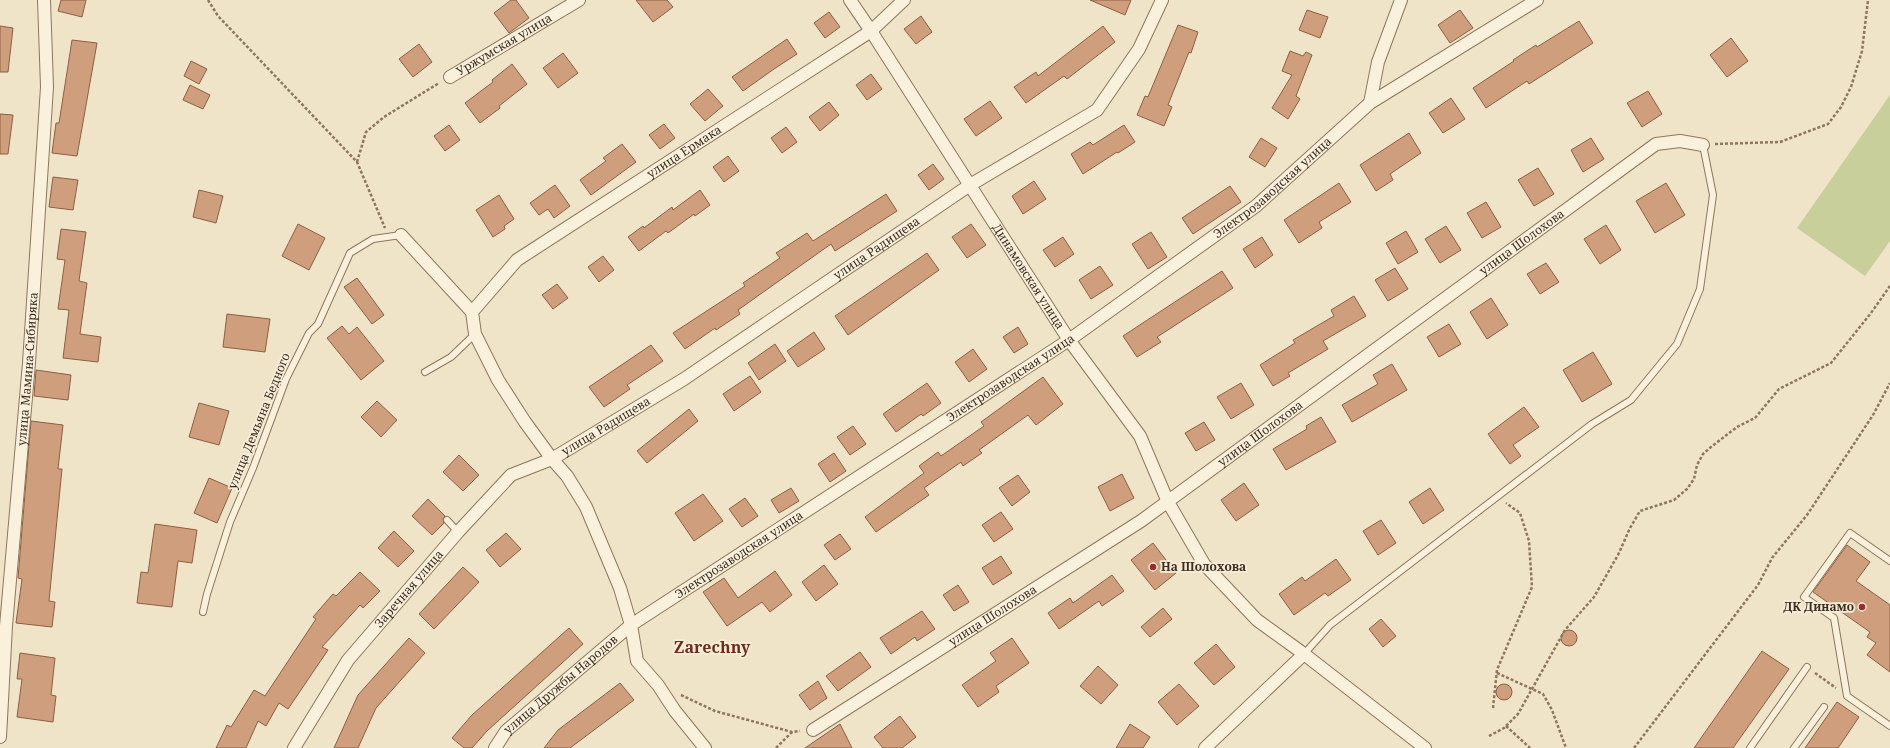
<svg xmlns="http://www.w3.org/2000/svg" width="1890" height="748" font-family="'Noto Serif',serif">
  <rect width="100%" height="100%" fill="#f0e4c8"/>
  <!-- green -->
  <path fill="#c9cf9b" d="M1890,95V241L1865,276L1797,228Z"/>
  <!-- building -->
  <g fill="#cf9f7d" stroke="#8d5f41">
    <path d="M61,0H86L82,17L58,11Z"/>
    <path d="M511,0H516L529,18L509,33L494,13Z"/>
    <path d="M636,0H667L673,7L653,22Z"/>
    <path d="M1090,0H1131L1125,15Z"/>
    <path d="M1307,10L1328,17L1320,38L1299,30Z"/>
    <path d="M1460,10L1473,28L1450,43L1438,25Z"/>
    <path d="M829,12L840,27L825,38L814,23Z"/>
    <path d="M921,16L932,32L916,44L904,29Z"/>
    <path d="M1579,21L1593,43L1529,84L1527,81L1486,108L1473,88L1514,61L1513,60L1536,45L1537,47Z"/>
    <path d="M1178,25L1198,32L1191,53L1189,52L1168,105L1172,107L1164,126L1137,115L1145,96L1148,97Z"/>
    <path d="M0,26L13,28L8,72H0Z"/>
    <path d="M1103,26L1115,42L1067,79L1064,76L1026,103L1014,87L1036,72L1038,76Z"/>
    <path d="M1731,38L1748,61L1727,77L1710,55Z"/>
    <path d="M787,39L797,54L774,69L743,91L732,77Z"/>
    <path d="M72,40L97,43L77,156L52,153L56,123H59Z"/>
    <path d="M419,44L432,62L413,77L399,59Z"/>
    <path d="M1290,51L1303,56L1306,52L1312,55L1296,96L1300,99L1288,119L1272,108L1292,75L1282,71Z"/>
    <path d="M563,53L578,73L558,88L543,68Z"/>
    <path d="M191,61L207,69L199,84L184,76Z"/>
    <path d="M512,64L527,84L499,106L500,108L480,123L465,103L493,82L492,80Z"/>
    <path d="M871,74L882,89L867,100L856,85Z"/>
    <path d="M190,85L210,95L203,109L183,100Z"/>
    <path d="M708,89L723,106L705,121L690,104Z"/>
    <path d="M1648,91L1662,114L1642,127L1627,103Z"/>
    <path d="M1451,98L1465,119L1443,133L1429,113Z"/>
    <path d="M990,101L1002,118L976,136L964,119Z"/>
    <path d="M829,102L839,115L820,131L809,117Z"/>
    <path d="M0,114L13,115L8,154H0Z"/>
    <path d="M664,124L675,138L660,149L649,135Z"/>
    <path d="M449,125L460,140L445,151L434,136Z"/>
    <path d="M1124,125L1135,142L1118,153L1117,152L1083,174L1071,154L1090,142L1093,145Z"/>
    <path d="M786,127L797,142L782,153L771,138Z"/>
    <path d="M1409,133L1421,153L1390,174L1393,180L1376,191L1360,165Z"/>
    <path d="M1261,138L1277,148L1265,167L1249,157Z"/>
    <path d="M1591,138L1604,159L1583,172L1571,150Z"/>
    <path d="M622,144L636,162L591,195L580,180L606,161L603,158Z"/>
    <path d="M728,156L739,171L724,182L713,167Z"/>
    <path d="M933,164L944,179L929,190L918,175Z"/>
    <path d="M1538,168L1554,194L1534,206L1518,180Z"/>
    <path d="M53,177L78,180L73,210L49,207Z"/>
    <path d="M1034,181L1046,199L1023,214L1012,196Z"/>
    <path d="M1339,183L1351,202L1319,222L1322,228L1299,243L1284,220Z"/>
    <path d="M1666,183L1685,215L1655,233L1636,201Z"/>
    <path d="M555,185L570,206L554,218L548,209L539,215L530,203Z"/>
    <path d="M1230,186L1241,202L1193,234L1182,218Z"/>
    <path d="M199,190L223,196L216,223L193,217Z"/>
    <path d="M700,190L710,205L695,216L694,214L668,233L666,231L639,251L628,237L643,226L644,228L672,207L673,210Z"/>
    <path d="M886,194L897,211L835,251L831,244L738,310L740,314L716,330L715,328L685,349L673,333L745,286L743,283L780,258L776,253L807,233L813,241Z"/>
    <path d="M499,195L514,219L504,226L505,229L493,237L476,210Z"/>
    <path d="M1486,202L1501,227L1482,238L1467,213Z"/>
    <path d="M298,224L325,238L309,270L282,256Z"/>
    <path d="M971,224L986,245L967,258L952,237Z"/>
    <path d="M1606,225L1621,250L1600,264L1584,239Z"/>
    <path d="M1446,226L1461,250L1440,263L1425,239Z"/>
    <path d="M61,229L86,232L79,281L87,283L80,334L101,337L98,362L63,358L69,310L58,309L65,260L57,259Z"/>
    <path d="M1406,231L1418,252L1398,264L1386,243Z"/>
    <path d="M1151,232L1167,257L1148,269L1132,244Z"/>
    <path d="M1063,237L1074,254L1055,267L1043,250Z"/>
    <path d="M1262,237L1273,255L1255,268L1243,249Z"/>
    <path d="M927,253L939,270L848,335L835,316Z"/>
    <path d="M603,256L614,270L599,282L588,267Z"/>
    <path d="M1546,263L1559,282L1540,294L1527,274Z"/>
    <path d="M1100,266L1113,285L1091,299L1079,280Z"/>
    <path d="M1395,268L1408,289L1388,301L1375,280Z"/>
    <path d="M1222,271L1233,288L1157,337L1161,342L1137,357L1123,336Z"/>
    <path d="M357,278L384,315L372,324L344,287Z"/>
    <path d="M557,284L568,298L553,309L542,295Z"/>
    <path d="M1354,296L1366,316L1323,341L1328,349L1288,373L1290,376L1273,386L1260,365L1295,343L1293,340L1334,316L1331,310Z"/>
    <path d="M1491,298L1508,325L1487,339L1470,312Z"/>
    <path d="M227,314L270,319L265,352L223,347Z"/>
    <path d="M1449,324L1461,344L1439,357L1427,337Z"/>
    <path d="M342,326L349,334L357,327L384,361L361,380L327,338Z"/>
    <path d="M1018,327L1028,344L1014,353L1003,337Z"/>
    <path d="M814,332L825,349L798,367L787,351Z"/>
    <path d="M775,344L786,361L759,380L748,363Z"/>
    <path d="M651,345L663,361L627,385L630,389L604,407L589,387Z"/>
    <path d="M973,349L987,369L969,382L955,362Z"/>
    <path d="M1593,352L1612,384L1582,402L1563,370Z"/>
    <path d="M1392,364L1407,390L1352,422L1342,405L1378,384L1373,375Z"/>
    <path d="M36,370L71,375L68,400L34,396Z"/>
    <path d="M750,376L761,392L734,411L723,394Z"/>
    <path d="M1043,377L1063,404L1036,425L1028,415L979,450L982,453L963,466L961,462L924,488L929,495L876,532L865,517L924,473L919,466L938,452L941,456L984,426L981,422Z"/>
    <path d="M927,383L941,403L923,416L921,414L896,432L883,414Z"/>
    <path d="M1241,383L1254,405L1231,419L1217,397Z"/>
    <path d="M377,401L397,420L381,437L361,417Z"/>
    <path d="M199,403L229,411L219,445L189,437Z"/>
    <path d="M1524,407L1539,427L1513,445L1521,456L1510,464L1488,434Z"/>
    <path d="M689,409L698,421L647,463L637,451Z"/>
    <path d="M1321,417L1336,442L1286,470L1273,449L1307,429L1306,426Z"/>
    <path d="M31,421L63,425L58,469H62L49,601L55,602L52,627L16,623L22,579L18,578Z"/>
    <path d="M1204,422L1215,440L1196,451L1185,433Z"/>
    <path d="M853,426L866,444L850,455L837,437Z"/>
    <path d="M834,453L846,471L830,482L818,464Z"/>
    <path d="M459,455L479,475L463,491L443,472Z"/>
    <path d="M1122,474L1134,498L1110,511L1098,487Z"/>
    <path d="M1018,475L1030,492L1012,506L999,488Z"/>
    <path d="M209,478L232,488L217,523L194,513Z"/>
    <path d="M1244,483L1259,505L1236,521L1221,500Z"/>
    <path d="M791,488L799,501L779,513L771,500Z"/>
    <path d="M1430,488L1444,510L1423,524L1409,502Z"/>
    <path d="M703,494L723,521L694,541L675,513Z"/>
    <path d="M745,498L758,516L742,527L729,509Z"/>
    <path d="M428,499L445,516L443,519L444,523L432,535L412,516Z"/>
    <path d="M1001,512L1013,529L994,542L982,525Z"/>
    <path d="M1381,520L1396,543L1378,555L1363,531Z"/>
    <path d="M155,524L197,530L192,563L178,561L172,607L137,603L141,572L148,573Z"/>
    <path d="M394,531L414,551L398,567L378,548Z"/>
    <path d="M506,533L521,549L500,567L486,550Z"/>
    <path d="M840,534L851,549L835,560L824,545Z"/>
    <path d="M1153,543L1176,573L1155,590L1131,560Z"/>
    <path d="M1847,545L1870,562L1856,581L1890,605V672L1867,655L1876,643L1867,637L1870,632L1813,592Z"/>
    <path d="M1001,556L1012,573L993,585L982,568Z"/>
    <path d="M1336,559L1351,580L1328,596L1325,593L1294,615L1279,594L1302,577L1305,581Z"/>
    <path d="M824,565L838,584L816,601L802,582Z"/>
    <path d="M463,567L479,582L434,629L419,614Z"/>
    <path d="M775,571L792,595L770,612L762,602L727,626L703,592L724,578L738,598Z"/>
    <path d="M360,572L380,591L363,608L360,605L322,647L328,650L288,709L279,703L266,726L258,721L246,748H216L227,725L231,727L254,690L265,696L316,619L313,617L333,594L336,596Z"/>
    <path d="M1112,575L1124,591L1102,606L1099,601L1059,629L1048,613L1070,598L1073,603Z"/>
    <path d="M958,585L969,602L954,611L943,595Z"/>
    <path d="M1163,608L1172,619L1150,637L1141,627Z"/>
    <path d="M922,611L935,629L917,641L915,637L891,654L880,638Z"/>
    <path d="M1381,619L1396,636L1383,647L1369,629Z"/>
    <path d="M569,628L583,644L487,731L472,748H464L452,738L472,715Z"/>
    <circle cx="1569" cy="638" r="8"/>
    <path d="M409,638L425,653L376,708L358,748H334L358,695Z"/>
    <path d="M1012,638L1029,663L996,686L999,692L978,707L962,685L996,661L990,653Z"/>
    <path d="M1216,644L1235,667L1214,685L1194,663Z"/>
    <path d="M1762,651L1789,669L1733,748H1694Z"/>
    <path d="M860,652L871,667L838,691L826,676Z"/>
    <path d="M20,653L55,658L51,695L56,696L53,722L17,717L22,679H17Z"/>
    <path d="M1098,666L1118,685L1101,704L1080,686Z"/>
    <path d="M818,681L827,698L810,710L799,695Z"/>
    <path d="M620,683L634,700L570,748H544L558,730Z"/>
    <path d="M1179,684L1199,706L1177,725L1158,702Z"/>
    <circle cx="1504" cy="692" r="8"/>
    <path d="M1837,702L1859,717L1838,748H1805Z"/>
    <path d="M900,716L916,737L902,748H883L874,737Z"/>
    <path d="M840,724L852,748H805Z"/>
    <path d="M1130,724L1150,737L1143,748H1116Z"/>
  </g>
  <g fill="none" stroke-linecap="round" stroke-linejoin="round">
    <defs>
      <g id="service">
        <path d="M425,372L451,357L475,334"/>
        <path d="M447,520L458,532"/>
        <path d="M1890,561L1850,533L1804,597L1834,618L1847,696L1890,726"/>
        <path d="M203,612L207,594L230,522L253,468L286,379L309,333L318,324L350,253L373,239L401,235"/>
        <path d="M1304,654L1330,625L1592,424L1631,400L1677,344L1700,289L1713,195L1703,145"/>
        <path d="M1750,748L1807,667"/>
        <path d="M1794,748L1824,707"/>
      </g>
      <g id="minor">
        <path id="s1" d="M850,0L871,31L1069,340L1140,436L1168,502L1204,564L1257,620L1304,654L1425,748"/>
        <path id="s2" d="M450,77L579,0"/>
        <path d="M1370,103L1378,62L1401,0"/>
        <path d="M401,235L472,312L475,334L498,380L525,422L552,459L567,476L586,507L620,588L631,625L637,661L658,685L675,711L705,748"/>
        <path id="s3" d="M472,312L517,260L871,31L904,0"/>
        <path id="s4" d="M813,730L1141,521L1656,144L1680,141L1703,145"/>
        <path id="s5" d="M0,737L6,626L29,363L47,87L44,0"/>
        <path id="s6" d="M294,748L348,660L458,532L511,475L552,459L684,379L970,185L1097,110L1139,49L1162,0"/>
        <path id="s7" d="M495,748L506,731L631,625L1069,340L1256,206L1370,103L1537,0"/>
        <path d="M1205,748L1304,654"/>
      </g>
    </defs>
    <!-- service casing -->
    <use href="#service" stroke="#8d765c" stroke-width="8"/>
    <!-- minor casing -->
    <use href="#minor" stroke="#8d765c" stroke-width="14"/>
    <!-- path -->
    <g stroke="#8d765c" stroke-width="2.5" stroke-dasharray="3 2" stroke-linecap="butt">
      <path d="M208,0L218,16L357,162L385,228"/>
      <path d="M1715,144L1780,142L1828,124L1841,107L1851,87L1862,51L1868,0"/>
      <path d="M357,162L366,132L384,117L439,83"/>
      <path d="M1497,673L1543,694L1552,710L1566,748"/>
      <path d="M1815,673L1836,688"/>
      <path d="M681,695L715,711L792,732L800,731"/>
      <path d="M1493,708L1497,670L1532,587L1529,541L1520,513L1506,503"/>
      <path d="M1506,726L1530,748"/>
      <path d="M1489,736L1504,728L1518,714L1565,630L1594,597L1618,555L1630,528L1640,511L1674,500L1687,489L1694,479L1697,465L1703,454L1711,447L1737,427L1755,418L1779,389L1831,363L1871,313L1890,286"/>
      <path d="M776,748L792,732"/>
      <path d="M1634,748L1758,585L1772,558L1807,515L1873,415L1890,383"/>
    </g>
    <!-- service -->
    <use href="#service" stroke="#faf1dc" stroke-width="6"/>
    <!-- minor -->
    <use href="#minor" stroke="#faf1dc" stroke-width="12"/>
  </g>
  <!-- markers -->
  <g fill="#9e2a2b" stroke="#f7eed8" stroke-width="1.5">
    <circle cx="1153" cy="567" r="4"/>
    <circle cx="1862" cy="607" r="4"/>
  </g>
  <g text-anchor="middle" stroke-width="3.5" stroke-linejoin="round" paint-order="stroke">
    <!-- street labels -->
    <g font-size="12" fill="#3d2e20" stroke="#f7eed8">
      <text dy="4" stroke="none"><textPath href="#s2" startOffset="63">Уржумская улица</textPath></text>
      <text dy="4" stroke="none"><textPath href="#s3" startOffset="268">улица Ермака</textPath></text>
      <text dy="4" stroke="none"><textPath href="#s7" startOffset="961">Электрозаводская улица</textPath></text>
      <text dy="4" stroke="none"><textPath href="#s4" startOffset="861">улица Шолохова</textPath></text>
      <text dy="4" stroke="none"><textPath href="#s6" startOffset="781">улица Радищева</textPath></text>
      <text dy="4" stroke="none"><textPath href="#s1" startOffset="329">Динамовская улица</textPath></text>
      <text dy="4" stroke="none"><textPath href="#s5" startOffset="369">улица Мамина-Сибиряка</textPath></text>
      <text dy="4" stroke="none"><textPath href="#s7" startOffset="637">Электрозаводская улица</textPath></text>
      <text transform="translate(259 421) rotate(-68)" y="4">улица Демьяна Бедного</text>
      <text dy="4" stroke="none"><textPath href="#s6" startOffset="457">улица Радищева</textPath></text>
      <text dy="4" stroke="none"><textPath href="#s4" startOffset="537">улица Шолохова</textPath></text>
      <text dy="4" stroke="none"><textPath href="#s7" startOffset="313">Электрозаводская улица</textPath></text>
      <text dy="4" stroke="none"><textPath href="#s6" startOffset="197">Заречная улица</textPath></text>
      <text dy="4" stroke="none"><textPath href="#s4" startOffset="213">улица Шолохова</textPath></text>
      <text dy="4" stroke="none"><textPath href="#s7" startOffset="92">улица Дружбы Народов</textPath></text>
    </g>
    <!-- poi labels -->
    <g font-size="12" font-weight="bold" fill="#3d2e20" stroke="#f7eed8" text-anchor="start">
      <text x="1161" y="571">На Шолохова</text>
      <text x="1854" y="611" text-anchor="end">ДК Динамо</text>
    </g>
    <!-- district labels -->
    <g font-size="16" font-weight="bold" fill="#6b2e1e" stroke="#f7eed8">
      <text x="712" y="653">Zarechny</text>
    </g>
  </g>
</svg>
